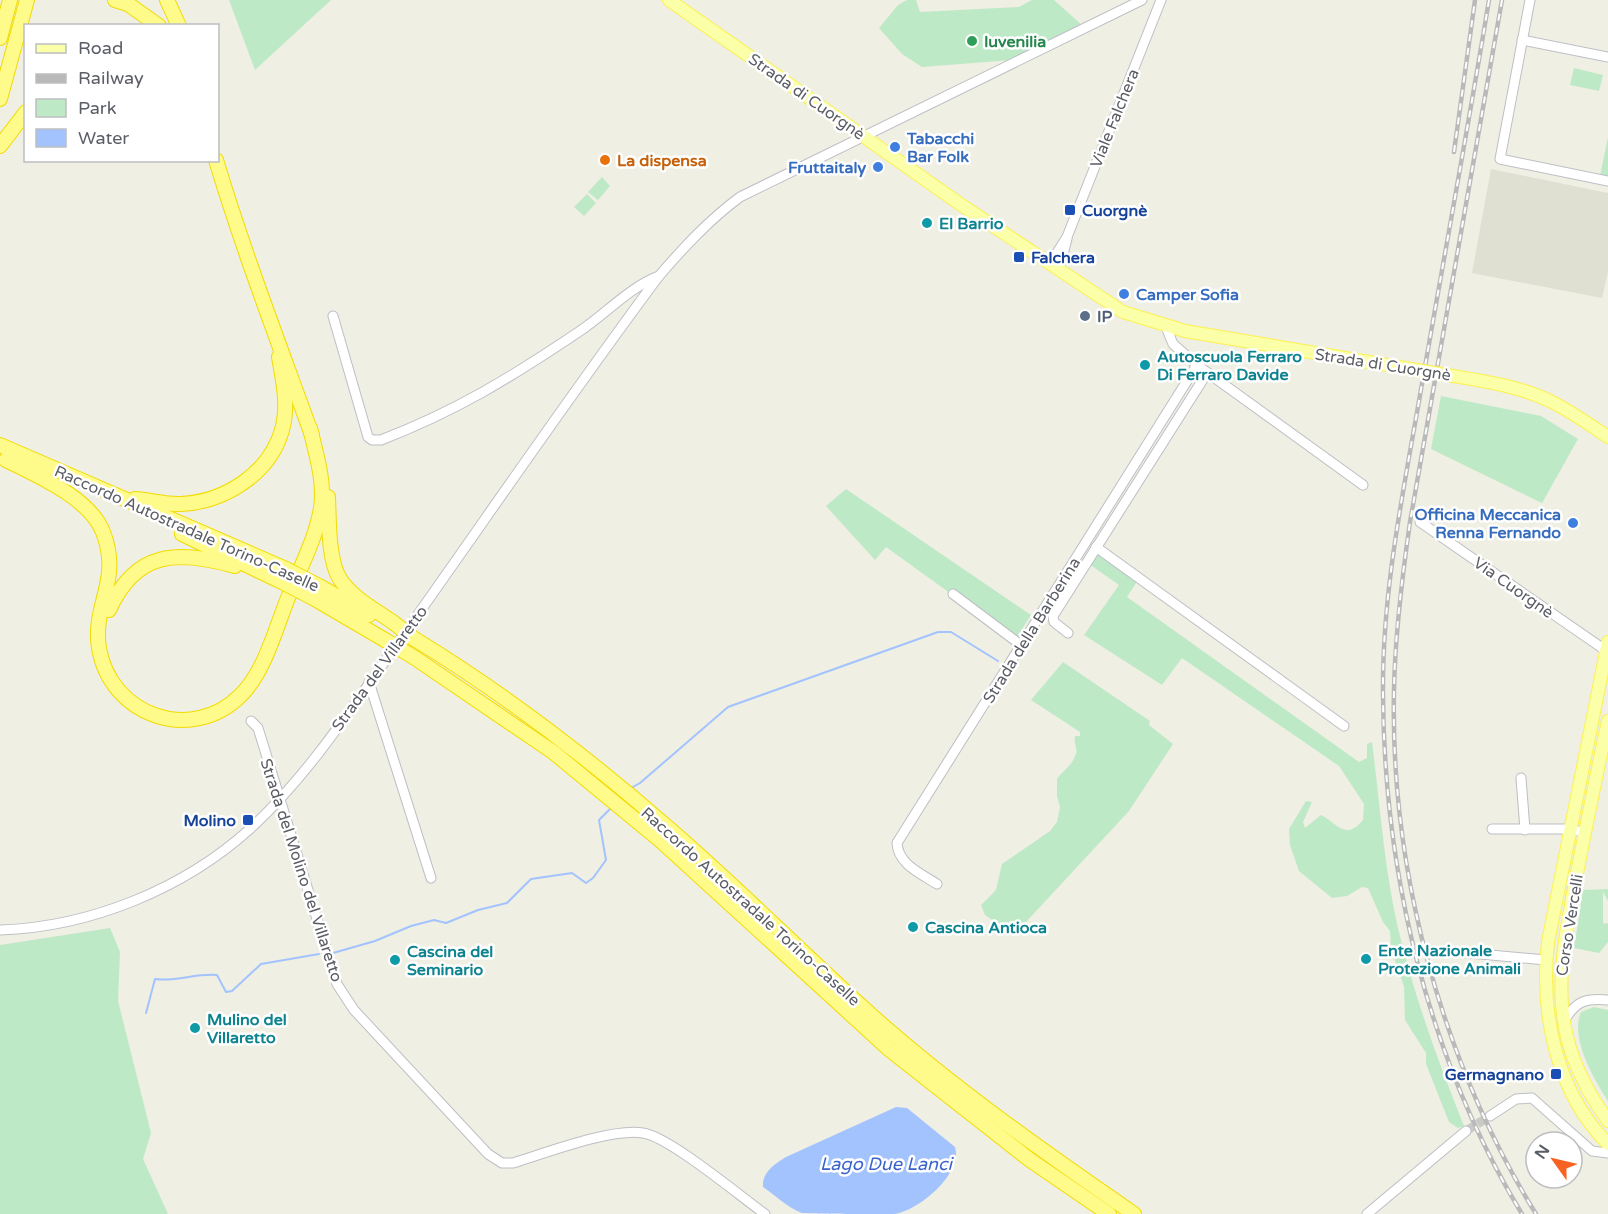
<svg xmlns="http://www.w3.org/2000/svg" width="1608" height="1214" font-family="'Varela Round',sans-serif">
  <rect width="100%" height="100%" fill="#efefe3"/>
  <!-- education -->
  <path fill="#dfdfd2" d="M1491,169L1608,193V272L1602,298L1472,273Z"/>
  <!-- green -->
  <g fill="#bee9c7">
    <path d="M229,0H331L255,70Z"/>
    <path d="M907,0H916L920,12L1019,7L1032,0H1054L1082,25L1023,59L922,67L902,54L879,28L898,5Z"/>
    <path d="M1574,68L1603,75L1599,91L1570,85Z"/>
    <path d="M1608,137V178L1600,176Z"/>
    <path d="M602,177L610,186L598,200L588,192Z"/>
    <path d="M587,194L596,203L584,216L574,207Z"/>
    <path d="M1441,396L1541,416L1578,439L1542,503L1431,449Z"/>
    <path d="M846,489L1031,615L1015,640L886,547L875,560L826,506Z"/>
    <path d="M1096,553L1138,580L1127,597L1359,762L1367,758V744L1372,742C1380,804 1384,867 1398,928C1414,996 1438,1061 1464,1126L1458,1128L1449,1122L1426,1064V1053L1405,1020L1404,987L1391,949L1390,931L1383,922L1368,888L1362,887L1347,896L1332,898L1299,871L1290,845L1289,829L1306,801L1312,802L1303,822L1305,828L1321,815C1336,822 1345,842 1363,820L1364,804L1339,766L1182,658L1162,685L1084,635L1119,585L1089,564Z"/>
    <path d="M1063,662L1150,721L1149,725L1173,744L1129,811L1014,935L985,915L981,905L996,890L1002,864L1050,831L1057,822L1060,807L1057,796V779C1063,770 1071,767 1075,756C1079,748 1073,744 1075,736H1080V732L1031,700Z"/>
    <path d="M1608,889V901L1603,892V920L1604,924L1608,923V942L1599,953L1574,948L1583,890Z"/>
    <path d="M110,928L120,952L118,1001L151,1133L143,1159L168,1214H0V945Z"/>
    <path d="M1594,1007L1608,1010V1101C1593,1078 1570,1038 1581,1012Z"/>
  </g>
  <!-- water -->
  <path fill="#a3c3ff" d="M896,1107L907,1108L955,1147C963,1174 919,1210 895,1214C882,1214 811,1214 802,1213C788,1208 775,1195 763,1187C762,1172 775,1164 786,1157Z"/>
  <g fill="none" stroke-linecap="round" stroke-linejoin="round">
    <!-- stream -->
    <g stroke="#a3c3ff" stroke-width="2">
      <path d="M631,788L640,783L728,707L938,632H951L998,661"/>
      <path d="M333,953L375,941L411,926L434,920L446,923L478,910L507,903L531,879L572,873L586,883L593,878L606,860L599,820L610,809"/>
      <path d="M146,1013L155,979C177,982 195,973 217,975L226,992L232,991L261,964L319,954"/>
    </g>
    <!-- minor-tunnel -->
    <path stroke="#cacac4" stroke-width="9" stroke-dasharray="9 4.5" stroke-linecap="butt" d="M1466,1131L1490,1116"/>
    <defs>
      <g id="minor">
        <path d="M1530,0L1500,159L1608,181"/>
        <path d="M1522,40L1608,57"/>
        <path d="M1050,264L1067,237L1161,0"/>
        <path d="M1059,270L1067,239"/>
        <path d="M333,316L368,437L372,440H381C456,411 510,378 577,333C605,315 628,288 659,276"/>
        <path d="M1166,327L1173,344L1197,365L1363,485"/>
        <path d="M1420,522L1608,652"/>
        <path d="M1096,547L1344,726"/>
        <path d="M953,594L1021,645"/>
        <path d="M1068,633L1054,622L1053,616L1207,373"/>
        <path d="M369,682L431,878"/>
        <path d="M251,721L258,728L337,984L354,1010L488,1154L502,1163H513C546,1153 611,1128 643,1133C668,1136 740,1196 765,1214"/>
        <path d="M1521,778L1525,830"/>
        <path d="M1492,829H1571L1585,833"/>
        <path d="M937,884C920,873 898,864 897,843L1197,365"/>
        <path d="M0,930C90,927 184,889 251,828C313,771 360,695 409,627C492,510 573,391 659,276C684,247 709,220 740,197L1142,0"/>
        <path d="M1447,951L1546,960"/>
        <path d="M1564,1021C1576,1001 1585,998 1608,1000"/>
        <path d="M1490,1116L1516,1099L1532,1098L1592,1151L1608,1153"/>
        <path d="M1367,1214L1466,1131"/>
      </g>
      <g id="major">
        <path d="M669,0L960,204L1123,312L1185,331L1411,369"/>
        <path d="M1447,375C1483,381 1520,386 1552,402C1572,412 1590,425 1608,437"/>
        <path d="M1608,642L1548,942C1540,1013 1556,1092 1608,1144"/>
        <path d="M1608,721C1597,772 1587,822 1577,873C1558,971 1545,1034 1608,1121"/>
      </g>
      <g id="highway">
        <path d="M115,0L128,4L159,26"/>
        <path d="M167,0L179,26"/>
        <path d="M0,38L10,0"/>
        <path d="M0,99L27,0"/>
        <path d="M0,146L26,112"/>
        <path d="M216,160C244,253 279,344 312,435"/>
        <path d="M0,445L286,569"/>
        <path d="M6,460C36,475 90,498 103,532C122,581 92,604 99,648C110,715 191,745 241,695C266,670 276,626 290,593C301,566 316,538 321,508C325,481 316,454 310,428"/>
        <path d="M328,497C329,518 328,561 340,579C352,598 376,610 394,623"/>
        <path d="M135,499C150,500 167,505 181,504C225,502 270,473 282,430C289,406 283,380 279,357"/>
        <path d="M182,534L282,582"/>
        <path d="M321,587L369,615"/>
        <path d="M315,599L385,640"/>
        <path d="M109,610C136,550 178,550 235,566"/>
        <path d="M413,638C505,694 592,761 673,832C741,891 804,955 871,1015C953,1088 1044,1152 1134,1214"/>
        <path d="M415,658L553,752L660,840L890,1050L1030,1160L1109,1214"/>
      </g>
    </defs>
    <!-- minor casing -->
    <use href="#minor" stroke="#bdbfc5" stroke-width="11"/>
    <!-- major casing -->
    <use href="#major" stroke="#fcf14f" stroke-width="14"/>
    <!-- highway casing -->
    <use href="#highway" stroke="#f2db00" stroke-width="16"/>
    <!-- minor -->
    <use href="#minor" stroke="#fff" stroke-width="9"/>
    <!-- major -->
    <use href="#major" stroke="#faffa8" stroke-width="12"/>
    <!-- highway -->
    <use href="#highway" stroke="#fffb8a" stroke-width="14"/>
    <defs>
      <g id="rail">
        <path d="M1489,0C1467,134 1442,268 1419,401C1402,498 1382,595 1383,694C1384,874 1428,1059 1522,1214"/>
        <path d="M1502,0L1410,522C1402,578 1395,633 1394,690C1390,870 1441,1060 1536,1214"/>
        <path d="M1454,152L1475,0"/>
      </g>
    </defs>
    <!-- rail casing -->
    <use href="#rail" stroke="#b9b9ba" stroke-width="4.5"/>
    <!-- rail -->
    <use href="#rail" stroke="#fff" stroke-width="2" stroke-dasharray="7" stroke-linecap="butt"/>
    <defs>
      <path id="major-bridge" d="M1411,369L1447,375"/>
      <g id="highway-bridge">
        <path d="M286,569L321,587"/>
        <path d="M282,582L315,599"/>
        <path d="M394,623L413,638"/>
        <path d="M385,640L415,658"/>
      </g>
    </defs>
    <!-- major-bridge casing -->
    <use href="#major-bridge" stroke="#fcf14f" stroke-width="14" stroke-linecap="butt"/>
    <!-- highway-bridge casing -->
    <use href="#highway-bridge" stroke="#f2db00" stroke-width="16" stroke-linecap="butt"/>
    <!-- major-bridge -->
    <use href="#major-bridge" stroke="#faffa8" stroke-width="12"/>
    <!-- highway-bridge -->
    <use href="#highway-bridge" stroke="#fffb8a" stroke-width="14"/>
  </g>
  <!-- markers -->
  <circle fill="#2e9e5b" stroke="#fff" stroke-width="2" cx="972" cy="41" r="6"/>
  <g fill="#3f7fe0" stroke="#fff" stroke-width="2">
    <circle cx="895" cy="147" r="6"/>
    <circle cx="878" cy="167" r="6"/>
    <circle cx="1124" cy="294" r="6"/>
    <circle cx="1573" cy="523" r="6"/>
  </g>
  <circle fill="#e8710a" stroke="#fff" stroke-width="2" cx="605" cy="160" r="6"/>
  <g fill="#1a4fb4" stroke="#fff" stroke-width="2">
    <rect x="1064" y="204" width="12" height="12" rx="3"/>
    <rect x="1013" y="251" width="12" height="12" rx="3"/>
    <rect x="242" y="814" width="12" height="12" rx="3"/>
    <rect x="1550" y="1068" width="12" height="12" rx="3"/>
  </g>
  <g fill="#0f9aa8" stroke="#fff" stroke-width="2">
    <circle cx="927" cy="223" r="6"/>
    <circle cx="1145" cy="365" r="6"/>
    <circle cx="913" cy="927" r="6"/>
    <circle cx="1366" cy="959" r="6"/>
    <circle cx="395" cy="960" r="6"/>
    <circle cx="195" cy="1028" r="6"/>
  </g>
  <circle fill="#5c6f8a" stroke="#fff" stroke-width="2" cx="1085" cy="316" r="6"/>
  <g text-anchor="middle" stroke-width="5" stroke-linejoin="round" paint-order="stroke">
    <!-- leisure labels -->
    <g font-size="16" font-weight="bold" fill="#27864d" stroke="#fff" text-anchor="start">
      <text x="984" y="47">Iuvenilia</text>
    </g>
    <!-- street labels -->
    <g font-size="16" fill="#5b5d65" stroke="#fff">
      <text transform="translate(807 96) rotate(35)" y="6">Strada di Cuorgnè</text>
      <text transform="translate(1114 118) rotate(-68)" y="6">Viale Falchera</text>
      <text transform="translate(1383 364) rotate(9)" y="6">Strada di Cuorgnè</text>
      <text transform="translate(187 528) rotate(24)" y="6">Raccordo Autostradale Torino-Caselle</text>
      <text transform="translate(1514 587) rotate(35)" y="6">Via Cuorgnè</text>
      <text transform="translate(1031 630) rotate(-58)" y="6">Strada della Barberina</text>
      <text transform="translate(379 668) rotate(-54)" y="6">Strada del Villaretto</text>
      <text transform="translate(302 870) rotate(72)" y="6">Strada del Molino del Villaretto</text>
      <text transform="translate(751 906) rotate(42)" y="6">Raccordo Autostradale Torino-Caselle</text>
      <text transform="translate(1569 925) rotate(-81)" y="6">Corso Vercelli</text>
    </g>
    <!-- shop labels -->
    <g font-size="16" font-weight="bold" fill="#366cbe" stroke="#fff" text-anchor="start">
      <text x="907" y="144">Tabacchi<tspan x="907" dy="18">Bar Folk</tspan></text>
      <text x="866" y="173" text-anchor="end">Fruttaitaly</text>
      <text x="1136" y="300">Camper Sofia</text>
      <text x="1561" y="520" text-anchor="end">Officina Meccanica<tspan x="1561" dy="18">Renna Fernando</tspan></text>
    </g>
    <!-- food labels -->
    <g font-size="16" font-weight="bold" fill="#c56008" stroke="#fff" text-anchor="start">
      <text x="617" y="166">La dispensa</text>
    </g>
    <!-- transit labels -->
    <g font-size="16" font-weight="bold" fill="#164399" stroke="#fff" text-anchor="start">
      <text x="1082" y="216">Cuorgnè</text>
      <text x="1031" y="263">Falchera</text>
      <text x="236" y="826" text-anchor="end">Molino</text>
      <text x="1544" y="1080" text-anchor="end">Germagnano</text>
    </g>
    <!-- culture labels -->
    <g font-size="16" font-weight="bold" fill="#0d838f" stroke="#fff" text-anchor="start">
      <text x="939" y="229">El Barrio</text>
      <text x="1157" y="362">Autoscuola Ferraro<tspan x="1157" dy="18">Di Ferraro Davide</tspan></text>
      <text x="925" y="933">Cascina Antioca</text>
      <text x="1378" y="956">Ente Nazionale<tspan x="1378" dy="18">Protezione Animali</tspan></text>
      <text x="407" y="957">Cascina del<tspan x="407" dy="18">Seminario</tspan></text>
      <text x="207" y="1025">Mulino del<tspan x="207" dy="18">Villaretto</tspan></text>
    </g>
    <!-- service labels -->
    <g font-size="16" font-weight="bold" fill="#4e5e75" stroke="#fff" text-anchor="start">
      <text x="1097" y="322">IP</text>
    </g>
    <!-- water labels -->
    <g font-size="18" font-style="italic" fill="#3c63cc" stroke="#fff">
      <text x="886" y="1170">Lago Due Lanci</text>
    </g>
  </g>
  <!-- legend -->
  <rect x="24" y="24" width="195" height="138" fill="#ffffff" stroke="#bdbec1" stroke-width="1.5"/>
  <rect x="36" y="44" width="30" height="9" fill="#faffa8" stroke="#bdbec1" stroke-width="1.5"/>
  <text x="78" y="54" font-size="18" fill="#5b5d65">Road</text>
  <rect x="36" y="74" width="30" height="9" fill="#b9b9ba" stroke="#bdbec1" stroke-width="1.5"/>
  <text x="78" y="84" font-size="18" fill="#5b5d65">Railway</text>
  <rect x="36" y="99" width="30" height="18" fill="#bee9c7" stroke="#bdbec1" stroke-width="1.5"/>
  <text x="78" y="114" font-size="18" fill="#5b5d65">Park</text>
  <rect x="36" y="129" width="30" height="18" fill="#a3c3ff" stroke="#bdbec1" stroke-width="1.5"/>
  <text x="78" y="144" font-size="18" fill="#5b5d65">Water</text>
  <!-- north arrow -->
  <g transform="translate(1554 1160) rotate(304)"><circle r="28" fill="#ffffff" stroke="#bdbec1" stroke-width="1.5"/>
  <path d="M0-4.5L10 22L0 15L-10 22Z" fill="#f76122"/>
  <text y="-9" font-size="16" font-weight="bold" text-anchor="middle" fill="#5b5d65">N</text>
  </g>
</svg>
